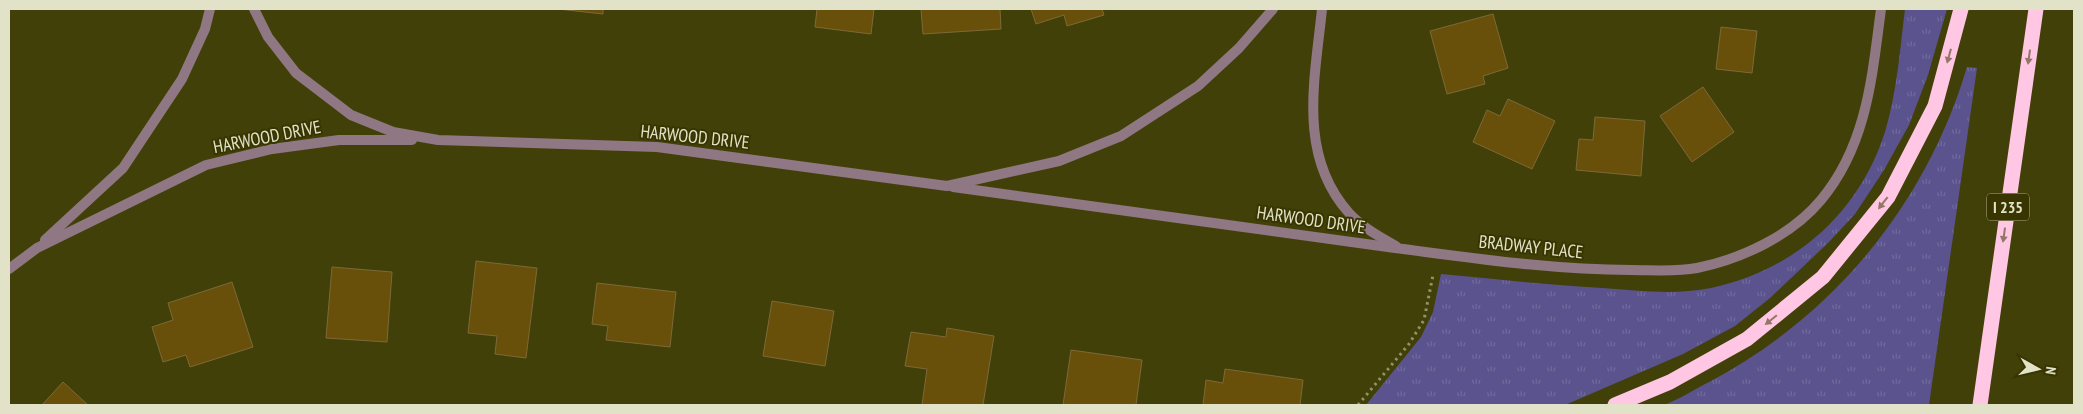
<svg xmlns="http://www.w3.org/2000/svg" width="2083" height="414" font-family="'PT Sans Narrow',sans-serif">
  <defs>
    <pattern id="grass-tufts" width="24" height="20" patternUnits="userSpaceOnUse" patternTransform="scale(1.25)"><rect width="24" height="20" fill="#5a538e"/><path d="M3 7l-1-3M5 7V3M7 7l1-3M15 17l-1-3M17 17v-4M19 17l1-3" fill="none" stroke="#716b9c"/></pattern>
  </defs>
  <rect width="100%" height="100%" fill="#424009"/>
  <!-- grass -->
  <g fill="url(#grass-tufts)">
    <path d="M1905,9H1947L1928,75L1909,125L1884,170L1855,214L1829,242L1770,298L1735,326L1683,354L1565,405H1366L1421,337L1433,312L1441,274C1495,279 1548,285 1602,288C1639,291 1676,295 1711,288C1795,270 1859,213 1885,132C1897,92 1900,49 1905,9Z"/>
    <path d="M1967,67L1977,68L1929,405H1664C1680,399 1695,389 1711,381C1835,315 1927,202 1967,67Z"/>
  </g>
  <!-- building -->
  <g fill="#68500b" stroke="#7d6938">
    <path d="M558,9H603V14Z"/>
    <path d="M817,9H874L871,34L815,27Z"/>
    <path d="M921,9H1000L1001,29L923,34Z"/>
    <path d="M1031,9H1102L1104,15L1067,26L1064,15L1036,24Z"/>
    <path d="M1493,14L1508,68L1483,76L1485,84L1447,94L1430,31Z"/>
    <path d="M1721,27L1757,31L1752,73L1716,69Z"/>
    <path d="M1703,87L1734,132L1692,162L1660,116Z"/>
    <path d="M1508,99L1555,121L1532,169L1473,142L1487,110L1500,116Z"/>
    <path d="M1595,117L1645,121L1641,176L1576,170L1579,139L1593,140Z"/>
    <path d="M476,261L537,268L526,358L495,354L497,336L468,333Z"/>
    <path d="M332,267L392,272L387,342L326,338Z"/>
    <path d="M232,282L253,347L190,367L186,355L163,362L152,327L173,320L168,303Z"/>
    <path d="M597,283L676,292L670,347L606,340L608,326L592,324Z"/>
    <path d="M772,301L834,311L825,366L763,356Z"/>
    <path d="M947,328L994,336L983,405H922L927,369L905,366L911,332L946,337Z"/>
    <path d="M1071,350L1142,360L1136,405H1063Z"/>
    <path d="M1225,369L1303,380L1300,405H1203L1206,380L1223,383Z"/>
    <path d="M63,382L88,405H42Z"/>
  </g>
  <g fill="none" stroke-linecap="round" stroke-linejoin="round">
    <!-- path -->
    <path stroke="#939269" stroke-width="3" stroke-dasharray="2.5 4" stroke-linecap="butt" d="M1358,405L1409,344L1424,320L1433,275"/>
    <!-- street -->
    <g stroke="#8f7883" stroke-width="10">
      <path d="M254,9L268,37L296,73L351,115L393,132L438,140L657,147L947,186L1059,161L1121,136L1198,86L1239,48L1273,9"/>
      <path d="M1322,9C1315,79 1297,155 1349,213C1362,227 1380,237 1396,246"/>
      <path d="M953,187C1100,207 1248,228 1395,248C1473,258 1553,270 1631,270C1653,270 1676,272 1697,268C1742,259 1792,235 1821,200C1867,145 1872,77 1881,9"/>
      <path d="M45,240L123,168L182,79L205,29L210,9"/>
      <path d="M9,269L37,248L206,165L272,149L339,140H412"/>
    </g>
    <!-- highway -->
    <g stroke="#ffc7e3" stroke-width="15">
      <path d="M1615,405L1670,382L1747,339L1823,277L1888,197L1935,106L1961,9"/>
      <path d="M1980,405L2036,9"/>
    </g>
  </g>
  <!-- one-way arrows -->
  <defs><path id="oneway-solid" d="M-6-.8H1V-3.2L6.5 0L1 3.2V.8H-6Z" transform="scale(1.25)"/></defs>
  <g fill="#927766">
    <use href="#oneway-solid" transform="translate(1949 56) rotate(105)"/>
    <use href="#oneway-solid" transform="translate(2029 57) rotate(98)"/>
    <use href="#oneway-solid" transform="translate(1883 203) rotate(128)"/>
    <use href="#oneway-solid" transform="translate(2004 235) rotate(98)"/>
    <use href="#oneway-solid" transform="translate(1771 320) rotate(141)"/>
  </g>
  <g text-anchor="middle" stroke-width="4" stroke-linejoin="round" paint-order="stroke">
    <!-- shield labels -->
    <rect fill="#383500" stroke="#aeae8b" stroke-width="1" x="1987" y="193.5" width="42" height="27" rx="4"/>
    <g font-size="16" font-weight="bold" fill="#e1e2c7">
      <text x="2008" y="213">I 235</text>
    </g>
    <!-- street labels -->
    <g font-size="18" fill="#e1e2c7" stroke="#383500">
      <text transform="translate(267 137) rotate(-11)" y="6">HARWOOD DRIVE</text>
      <text transform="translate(695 137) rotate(6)" y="6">HARWOOD DRIVE</text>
      <text transform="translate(1311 220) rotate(8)" y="6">HARWOOD DRIVE</text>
      <text transform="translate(1531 247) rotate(6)" y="6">BRADWAY PLACE</text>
    </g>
  </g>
  <!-- border -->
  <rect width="2083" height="414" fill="none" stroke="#e1e2c7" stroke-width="20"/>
  <!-- north arrow -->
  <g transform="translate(2038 369) rotate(98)" stroke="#383500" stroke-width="4" paint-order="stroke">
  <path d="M0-4L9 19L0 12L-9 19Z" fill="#e1e2c7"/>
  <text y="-8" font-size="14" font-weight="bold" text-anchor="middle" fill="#e1e2c7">N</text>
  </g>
</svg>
